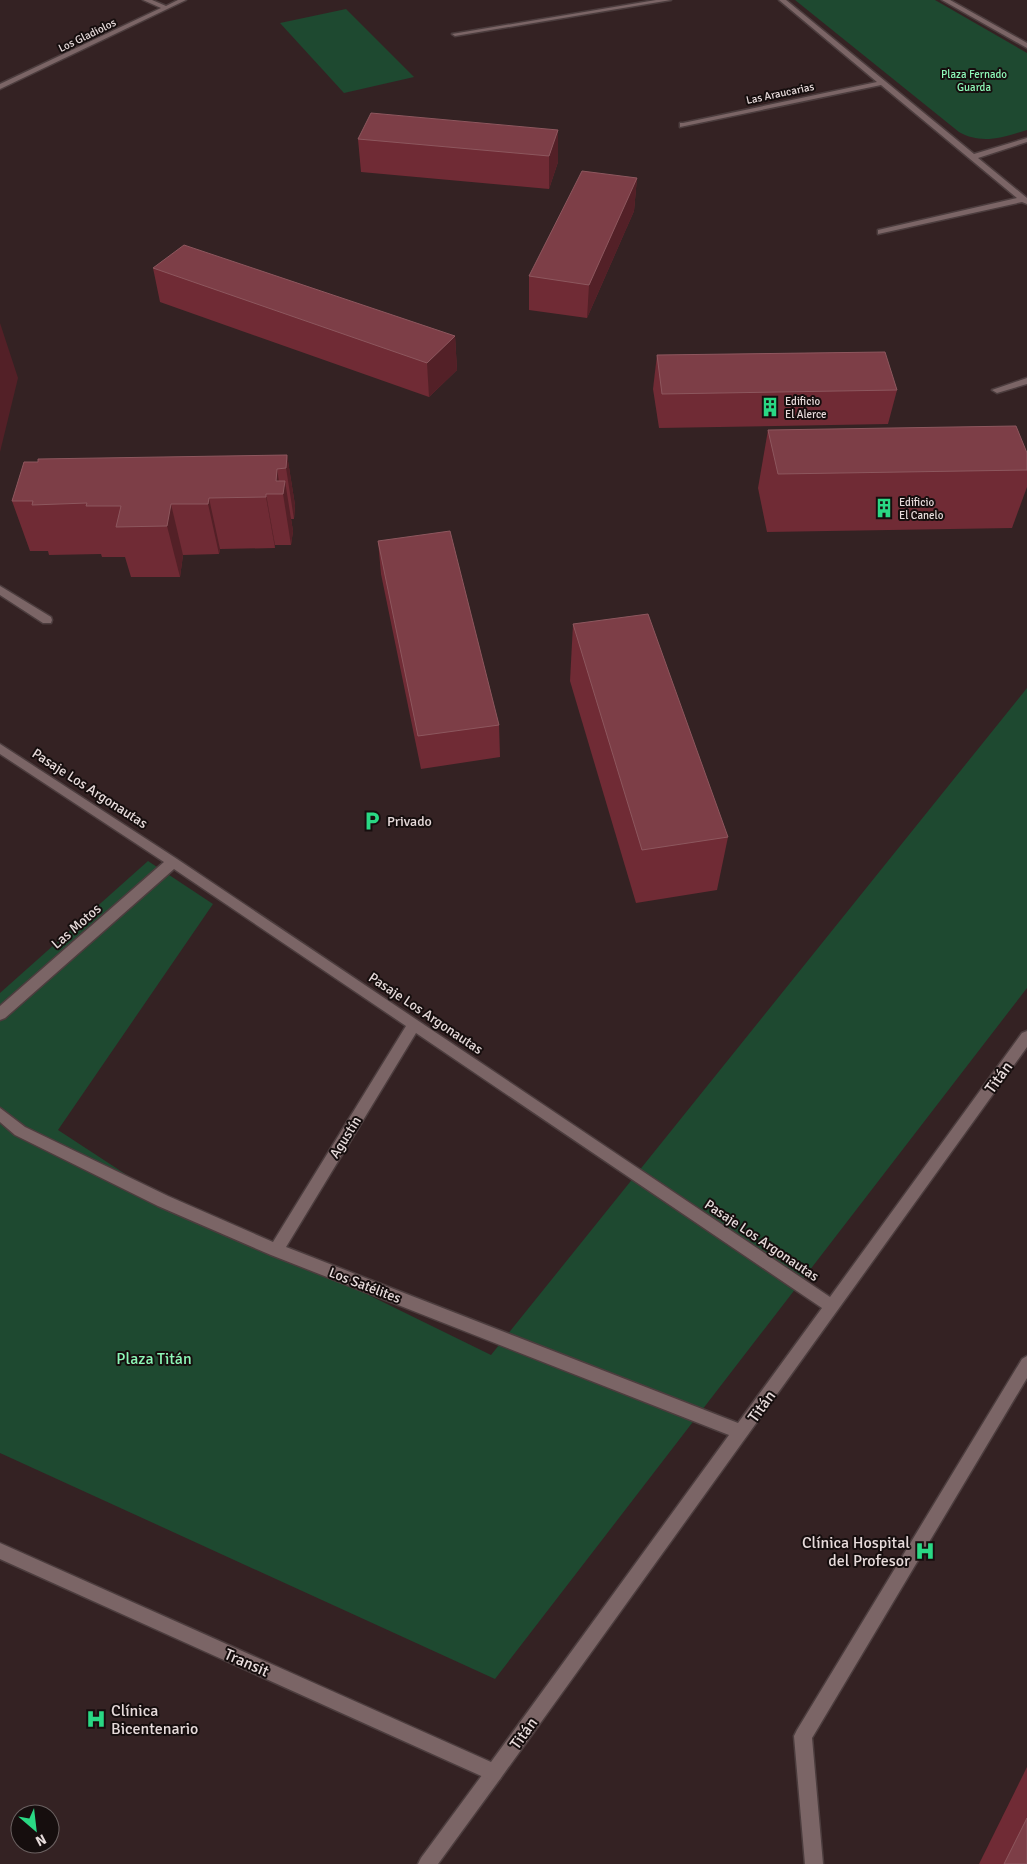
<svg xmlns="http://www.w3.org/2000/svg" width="1027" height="1864" font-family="Signika,sans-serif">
  <rect width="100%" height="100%" fill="#342223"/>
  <!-- green -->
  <g fill="#1e4930">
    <path d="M795,0H935L1027,53V130C1003,137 982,145 959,132Z"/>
    <path d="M346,9L414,77L344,93L280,23Z"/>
    <path d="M1027,688V988L495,1679L0,1453V993L148,861L213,904L58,1130L136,1181L491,1355Z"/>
  </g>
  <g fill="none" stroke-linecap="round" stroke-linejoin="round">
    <defs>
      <g id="service">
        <path d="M0,586L51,617L52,620L51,623H43L0,595Z"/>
        <path d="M1027,1356V1378L812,1738L823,1864H805L794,1736L797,1730L1022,1359Z"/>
        <path d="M494,1764L500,1767L503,1773L500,1779L438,1864H418L421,1858L488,1767Z"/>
      </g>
      <g id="minor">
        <path d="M143,0H152L166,6L178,0H186L0,89V84L161,8Z"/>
        <path d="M656,0H671L455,36L452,34Z"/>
        <path d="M779,0H786L974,154L1027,138V142L978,158L1027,198V204L1022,202L878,234V230L1017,198L881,85L680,127V123H683L877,82Z"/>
        <path d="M942,0H950L1027,43V48Z"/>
        <path d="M1027,378V384L997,393L992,390Z"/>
        <path d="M0,744L177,859L830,1297L1022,1033L1027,1031V1047L500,1779L494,1782L488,1779L0,1559V1543L491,1762L729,1435L271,1255L158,1206L15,1135L0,1122V1108L25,1127L168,1196L273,1242L406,1026L174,869L5,1018L0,1020V1006L164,862L0,754ZM416,1033L822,1308L738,1423L286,1247Z"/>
      </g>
    </defs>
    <!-- service casing -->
    <use href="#service" stroke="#4c3d3e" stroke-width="3"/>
    <!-- minor casing -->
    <use href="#minor" stroke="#4c3d3e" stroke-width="3"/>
    <!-- service -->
    <use href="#service" fill="#7b6566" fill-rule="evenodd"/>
    <!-- minor -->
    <use href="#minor" fill="#7b6566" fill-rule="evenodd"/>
  </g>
  <!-- wall -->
  <g fill="#702b35">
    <path d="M558,130V162L549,189L361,172L358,139Z"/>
    <path d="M637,178L634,211L587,318L529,310V276Z"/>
    <path d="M153,268L455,336L457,370L429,397L160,302Z"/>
    <path d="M657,355L897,390L888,424L659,428L653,389Z"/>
    <path d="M768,430L1027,453V487L1012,528L767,532L758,488Z"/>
    <path d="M287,455L295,505L294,519H291L293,531L291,545H275V548L220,549L219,554L183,555L180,577H131L125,557H102L101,554L49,555L48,551H30L12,501L38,462Z"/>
    <path d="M378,541L499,725L500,757L421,769L381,574Z"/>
    <path d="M573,624L728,837L717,890L636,903L570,681Z"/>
    <path d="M1027,1767V1864H979Z"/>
  </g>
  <!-- shaded-wall -->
  <g fill="#532027">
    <path d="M558,130V162L549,189V156Z"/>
    <path d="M637,178L634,211L587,318L589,285Z"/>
    <path d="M0,323L18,378L0,452Z"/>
    <path d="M455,336L457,370L429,397L427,363Z"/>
    <path d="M287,455L295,505L294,519L286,468Z"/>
    <path d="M277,469L281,494L276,481Z"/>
    <path d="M285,481L293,531L291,545L283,494Z"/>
    <path d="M266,494L275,545V548L266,497Z"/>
    <path d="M209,498L220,549L219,554L208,504Z"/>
    <path d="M171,504L183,555L180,577L167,526Z"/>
  </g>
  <!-- building -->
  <g fill="#7d3e47" stroke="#8d575e">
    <path d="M371,113L558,130L549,156L358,139Z"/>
    <path d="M582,171L637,178L589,285L529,276Z"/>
    <path d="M184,245L455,336L427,363L153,268Z"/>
    <path d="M885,352L897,390L662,394L657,355Z"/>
    <path d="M1016,426L1027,453V470L778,474L768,430Z"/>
    <path d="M287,455L286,468L277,469L276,481H285L283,494H266V497L209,498L208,504H171L167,526L116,527L121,506H86L87,503L32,505L33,501H12L24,462H38V459Z"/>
    <path d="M450,531L499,725L418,736L378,541Z"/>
    <path d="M648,614L728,837L642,850L573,624Z"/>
    <path d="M1027,1818V1864H1004Z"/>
  </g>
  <!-- icons -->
  <defs>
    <symbol id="building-bare" viewBox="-9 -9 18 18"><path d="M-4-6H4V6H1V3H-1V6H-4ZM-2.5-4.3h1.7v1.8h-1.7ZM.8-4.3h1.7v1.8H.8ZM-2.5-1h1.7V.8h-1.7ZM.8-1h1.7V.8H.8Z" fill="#2ad884" stroke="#160e0e" stroke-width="2.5" paint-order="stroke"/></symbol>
    <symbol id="parking-bare" viewBox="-9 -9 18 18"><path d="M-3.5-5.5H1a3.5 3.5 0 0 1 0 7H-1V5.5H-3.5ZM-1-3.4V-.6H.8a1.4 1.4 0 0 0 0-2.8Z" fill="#2ad884" stroke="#160e0e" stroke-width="2.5" paint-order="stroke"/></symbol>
    <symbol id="hospital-bare" viewBox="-9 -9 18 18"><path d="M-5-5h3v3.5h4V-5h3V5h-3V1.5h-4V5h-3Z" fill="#2ad884" stroke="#160e0e" stroke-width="2.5" paint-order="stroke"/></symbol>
  </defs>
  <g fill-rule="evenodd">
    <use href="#building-bare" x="756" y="393" width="28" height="28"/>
    <use href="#building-bare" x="870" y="494" width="28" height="28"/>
    <use href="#parking-bare" x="358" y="807" width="28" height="28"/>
    <use href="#hospital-bare" x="911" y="1537" width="28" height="28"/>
    <use href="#hospital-bare" x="82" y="1705" width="28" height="28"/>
  </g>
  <g text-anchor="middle" stroke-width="4" stroke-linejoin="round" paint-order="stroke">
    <!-- far-street labels -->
    <g font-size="11" fill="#e7dbdb" stroke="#160e0e">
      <text transform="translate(87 35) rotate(-26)" y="4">Los Gladiolos</text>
      <text transform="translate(780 93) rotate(-12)" y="4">Las Araucarias</text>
    </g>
    <!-- far-park labels -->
    <g font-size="11" fill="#8df7b7" stroke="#160e0e">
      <text x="974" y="78">Plaza Fernado<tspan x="974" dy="13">Guarda</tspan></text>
    </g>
    <!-- far-poi labels -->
    <g font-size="11" fill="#e7dbdb" stroke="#160e0e" text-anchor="start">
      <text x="785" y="405">Edificio<tspan x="785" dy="13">El Alerce</tspan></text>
      <text x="899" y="506">Edificio<tspan x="899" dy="13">El Canelo</tspan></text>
    </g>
    <!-- street labels -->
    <g font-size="14" fill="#e7dbdb" stroke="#160e0e">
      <text transform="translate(90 788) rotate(33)" y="5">Pasaje Los Argonautas</text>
      <text transform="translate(76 926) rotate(-41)" y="5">Las Motos</text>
      <text transform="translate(426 1013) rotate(34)" y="5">Pasaje Los Argonautas</text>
      <text transform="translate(345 1137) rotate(-58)" y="5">Agustín</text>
      <text transform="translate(762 1240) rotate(34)" y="5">Pasaje Los Argonautas</text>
      <text transform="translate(365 1285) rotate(21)" y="5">Los Satélites</text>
    </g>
    <!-- poi labels -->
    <g font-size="14" fill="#e7dbdb" stroke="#160e0e" text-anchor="start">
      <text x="387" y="826">Privado</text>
    </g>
    <!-- near-street labels -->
    <g font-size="16" fill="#e7dbdb" stroke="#160e0e">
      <text transform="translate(998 1077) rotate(-54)" y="6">Titán</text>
      <text transform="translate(761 1406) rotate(-54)" y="6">Titán</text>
      <text transform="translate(247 1662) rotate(24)" y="6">Transit</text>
      <text transform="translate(523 1733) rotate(-54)" y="6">Titán</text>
    </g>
    <!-- near-park labels -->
    <g font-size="16" fill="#8df7b7" stroke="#160e0e">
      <text x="154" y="1364">Plaza Titán</text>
    </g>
    <!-- near-poi labels -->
    <g font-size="16" fill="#e7dbdb" stroke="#160e0e" text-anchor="end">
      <text x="910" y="1548">Clínica Hospital<tspan x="910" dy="18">del Profesor</tspan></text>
      <text x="111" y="1716" text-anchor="start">Clínica<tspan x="111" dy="18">Bicentenario</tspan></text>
    </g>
  </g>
  <!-- north arrow -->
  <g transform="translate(35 1829) rotate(152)"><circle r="24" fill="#160e0e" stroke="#6a6060"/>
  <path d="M0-4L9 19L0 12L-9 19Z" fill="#2ad884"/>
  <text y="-8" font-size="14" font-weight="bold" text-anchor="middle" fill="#e7dbdb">N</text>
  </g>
</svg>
